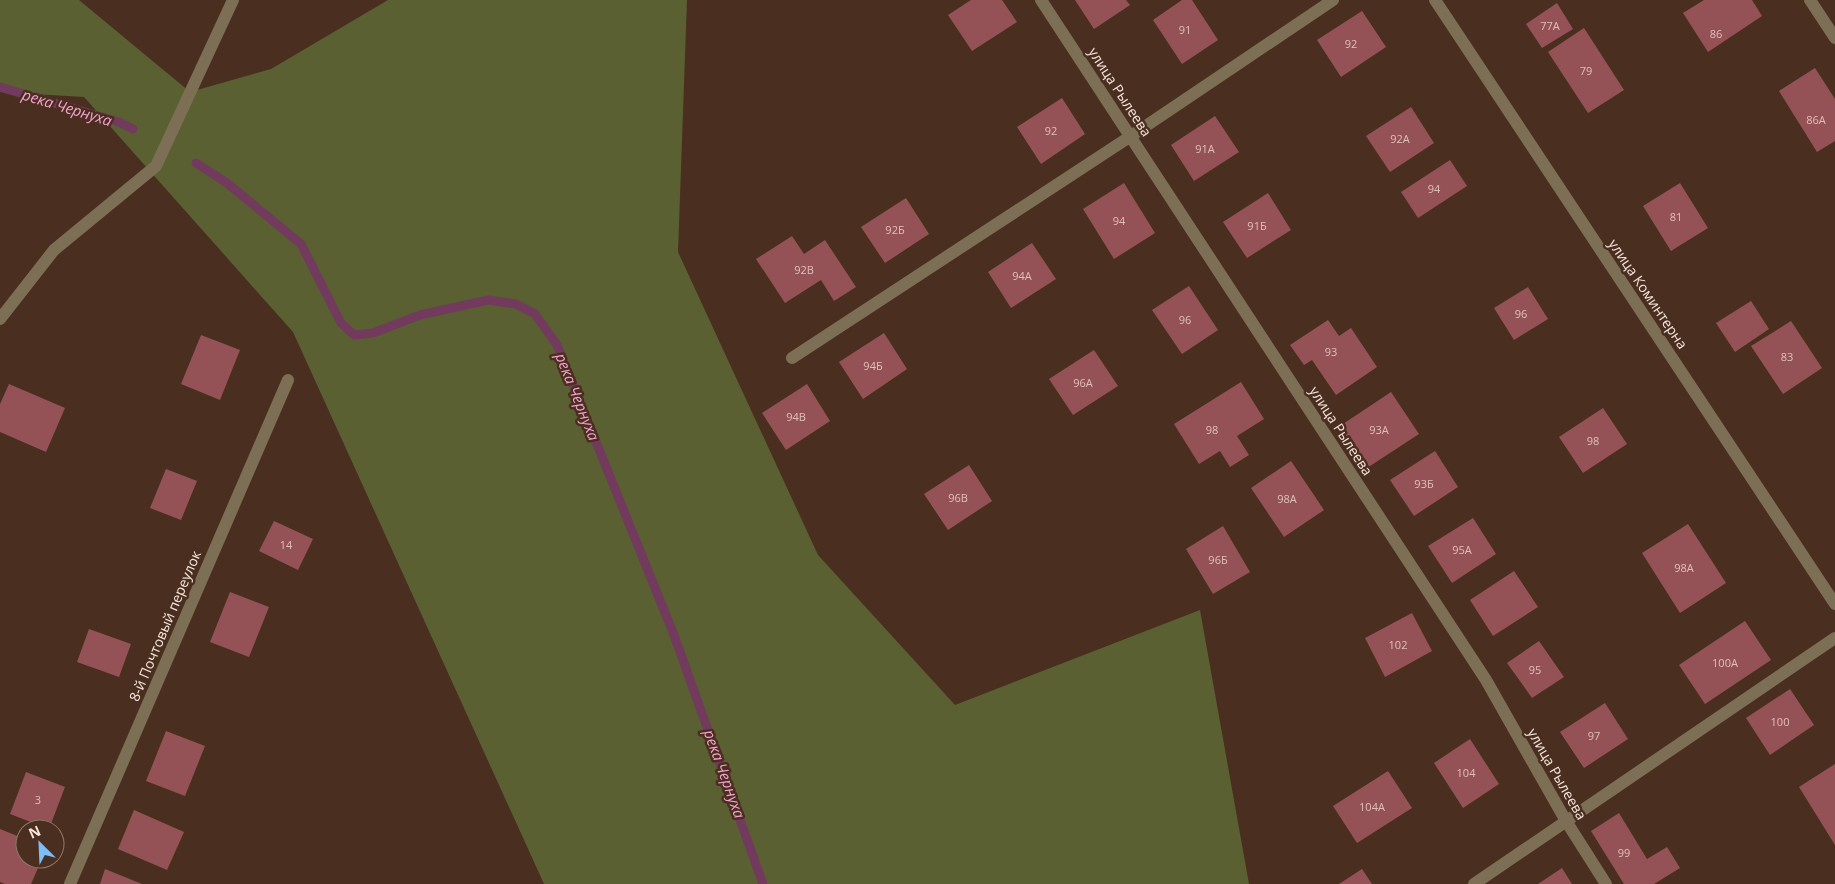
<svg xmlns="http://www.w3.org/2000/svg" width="1835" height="884" font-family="'Open Sans',sans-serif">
  <rect width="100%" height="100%" fill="#4a2f20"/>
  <!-- green -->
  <path fill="#5a6031" d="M0,0H79L190,92L271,69L388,0H687L678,252L818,555L955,705L1200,610L1249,884H544L293,332L84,97L0,92Z"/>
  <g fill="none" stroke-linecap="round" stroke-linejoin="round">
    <!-- stream -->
    <g stroke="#723b5d" stroke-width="9">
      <path d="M0,87L119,122L133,129"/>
      <path d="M196,163L227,183L301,244L341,323L354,335L373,333L420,315L488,300L516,304L535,314L557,345L674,635L763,884"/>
    </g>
  </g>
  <!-- building -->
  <g fill="#955256">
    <path d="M971,0H1002L1017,22L972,51L948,15Z"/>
    <path d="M1075,0H1126L1130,5L1094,29Z"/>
    <path d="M1182,0H1192L1218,40L1182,64L1153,20Z"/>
    <path d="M1704,0H1752L1762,16L1708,52L1683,13Z"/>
    <path d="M1557,3L1573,29L1542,48L1526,24Z"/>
    <path d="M1362,11L1386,47L1341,77L1317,40Z"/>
    <path d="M1584,28L1624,90L1588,113L1548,52Z"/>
    <path d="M1815,68L1835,99V141L1817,152L1779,91Z"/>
    <path d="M1062,98L1085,134L1041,164L1017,127Z"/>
    <path d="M1411,107L1434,143L1390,172L1366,136Z"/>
    <path d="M1215,116L1239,152L1194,181L1171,145Z"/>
    <path d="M1450,160L1467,186L1418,218L1401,192Z"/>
    <path d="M1124,183L1155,233L1114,259L1083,209Z"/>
    <path d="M1680,183L1708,228L1671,251L1643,206Z"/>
    <path d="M1268,193L1291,230L1247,258L1223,222Z"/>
    <path d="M906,198L929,234L885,263L861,227Z"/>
    <path d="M792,236L804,254L825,240L856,287L834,301L821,280L785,303L756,259Z"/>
    <path d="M1032,243L1056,279L1011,308L988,272Z"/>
    <path d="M1189,286L1218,330L1182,354L1152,310Z"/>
    <path d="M1528,287L1548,319L1514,340L1494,308Z"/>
    <path d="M1751,301L1769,329L1735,352L1716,323Z"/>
    <path d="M1328,320L1339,336L1351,328L1377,367L1336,395L1312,360L1304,365L1290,345Z"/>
    <path d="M1791,321L1822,368L1783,394L1751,346Z"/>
    <path d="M884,333L907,369L863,399L839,362Z"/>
    <path d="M201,335L240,350L220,400L181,384Z"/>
    <path d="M1094,350L1118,386L1073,415L1049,379Z"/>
    <path d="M1241,382L1264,419L1237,436L1249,455L1230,467L1220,451L1199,464L1174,424Z"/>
    <path d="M9,384L65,408L46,452L0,432V404Z"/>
    <path d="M807,384L830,421L786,450L762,413Z"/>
    <path d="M1391,392L1419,434L1367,468L1340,426Z"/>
    <path d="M1603,408L1627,444L1583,473L1559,437Z"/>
    <path d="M1435,451L1458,487L1414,516L1390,480Z"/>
    <path d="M1291,461L1324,510L1284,537L1251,488Z"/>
    <path d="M969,465L992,501L948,530L924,494Z"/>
    <path d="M166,469L197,481L181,520L150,508Z"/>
    <path d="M1473,518L1496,554L1452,583L1428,546Z"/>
    <path d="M274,521L313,539L298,570L259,551Z"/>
    <path d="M1688,524L1726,583L1680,613L1642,553Z"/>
    <path d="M1223,526L1250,572L1213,594L1186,549Z"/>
    <path d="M1514,571L1538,607L1493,636L1470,600Z"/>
    <path d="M230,592L269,607L249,657L210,642Z"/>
    <path d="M1412,613L1432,651L1385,677L1365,638Z"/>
    <path d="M1745,621L1771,660L1705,704L1679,665Z"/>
    <path d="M89,629L131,644L119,677L77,662Z"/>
    <path d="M1539,641L1564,677L1532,698L1507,663Z"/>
    <path d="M1790,689L1814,725L1770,755L1746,718Z"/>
    <path d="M1605,703L1628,739L1584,768L1560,732Z"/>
    <path d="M166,731L205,746L185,796L146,781Z"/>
    <path d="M1470,739L1499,784L1463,808L1434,763Z"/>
    <path d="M1835,764V845L1799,787Z"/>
    <path d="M1388,771L1412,808L1357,843L1333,806Z"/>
    <path d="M26,772L65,787L49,829L10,814Z"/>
    <path d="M134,810L184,832L167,870L118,849Z"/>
    <path d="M1619,813L1647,859L1667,847L1680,868L1654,884H1624L1591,831Z"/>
    <path d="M0,829L25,839V859H42L31,884H5L0,882Z"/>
    <path d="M1562,868L1572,884H1538Z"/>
    <path d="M105,869L142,884H100Z"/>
    <path d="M1362,869L1372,884H1339Z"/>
  </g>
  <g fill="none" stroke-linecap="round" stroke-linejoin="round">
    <!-- minor -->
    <g stroke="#7d6f56" stroke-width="12">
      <path d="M1041,0L1486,680L1566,821L1606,884"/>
      <path d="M1435,0L1835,604"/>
      <path d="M1810,0L1835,38"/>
      <path d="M0,319L54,250L156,166L233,0"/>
      <path d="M792,358L1131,136L1333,0"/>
      <path d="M70,884L288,380"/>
      <path d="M1474,884L1835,638"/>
    </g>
  </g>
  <g text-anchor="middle" stroke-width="5" stroke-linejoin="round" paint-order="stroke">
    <!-- number labels -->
    <g font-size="11" fill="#dec0ba">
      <text x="1550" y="30">77А</text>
      <text x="1185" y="34">91</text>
      <text x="1716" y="38">86</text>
      <text x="1351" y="48">92</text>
      <text x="1586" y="75">79</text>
      <text x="1816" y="124">86А</text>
      <text x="1051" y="135">92</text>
      <text x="1400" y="143">92А</text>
      <text x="1205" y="153">91А</text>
      <text x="1434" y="193">94</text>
      <text x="1676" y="221">81</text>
      <text x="1119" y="225">94</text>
      <text x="1257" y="230">91Б</text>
      <text x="895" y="234">92Б</text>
      <text x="804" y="274">92В</text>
      <text x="1022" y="280">94А</text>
      <text x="1521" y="318">96</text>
      <text x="1185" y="324">96</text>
      <text x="1331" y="356">93</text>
      <text x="1787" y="361">83</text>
      <text x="873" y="370">94Б</text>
      <text x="1083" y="387">96А</text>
      <text x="796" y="421">94В</text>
      <text x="1212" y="434">98</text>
      <text x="1379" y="434">93А</text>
      <text x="1593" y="445">98</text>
      <text x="1424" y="488">93Б</text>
      <text x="958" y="502">96В</text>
      <text x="1287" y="503">98А</text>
      <text x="286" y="549">14</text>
      <text x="1462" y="554">95А</text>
      <text x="1218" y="564">96Б</text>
      <text x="1684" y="572">98А</text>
      <text x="1398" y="649">102</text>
      <text x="1725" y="667">100А</text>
      <text x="1535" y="674">95</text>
      <text x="1780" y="726">100</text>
      <text x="1594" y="740">97</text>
      <text x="1466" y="777">104</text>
      <text x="38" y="804">3</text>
      <text x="1372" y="811">104А</text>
      <text x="1624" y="857">99</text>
    </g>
    <!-- street labels -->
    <g font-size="14" fill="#f7e5dc" stroke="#4a2f20">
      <text transform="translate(1120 92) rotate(57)" y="5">улица Рылеева</text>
      <text transform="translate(1648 294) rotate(56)" y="5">улица Коминтерна</text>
      <text transform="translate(1341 431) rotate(57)" y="5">улица Рылеева</text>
      <text transform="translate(165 626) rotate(-67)" y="5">8-й Почтовый переулок</text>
      <text transform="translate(1557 774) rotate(60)" y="5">улица Рылеева</text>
    </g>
    <!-- water labels -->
    <g font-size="15" font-style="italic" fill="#f7a1d3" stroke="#4a2f20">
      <text transform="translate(67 108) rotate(17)" y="5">река Чернуха</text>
      <text transform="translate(577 397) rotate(68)" y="5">река Чернуха</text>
      <text transform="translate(724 774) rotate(70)" y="5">река Чернуха</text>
    </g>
  </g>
  <!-- north arrow -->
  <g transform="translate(40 844) rotate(336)"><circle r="24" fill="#4a2f20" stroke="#8f786b"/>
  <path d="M0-4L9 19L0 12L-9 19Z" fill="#7bbef9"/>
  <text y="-8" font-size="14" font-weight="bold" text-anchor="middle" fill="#f7e5dc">N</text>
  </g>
</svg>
